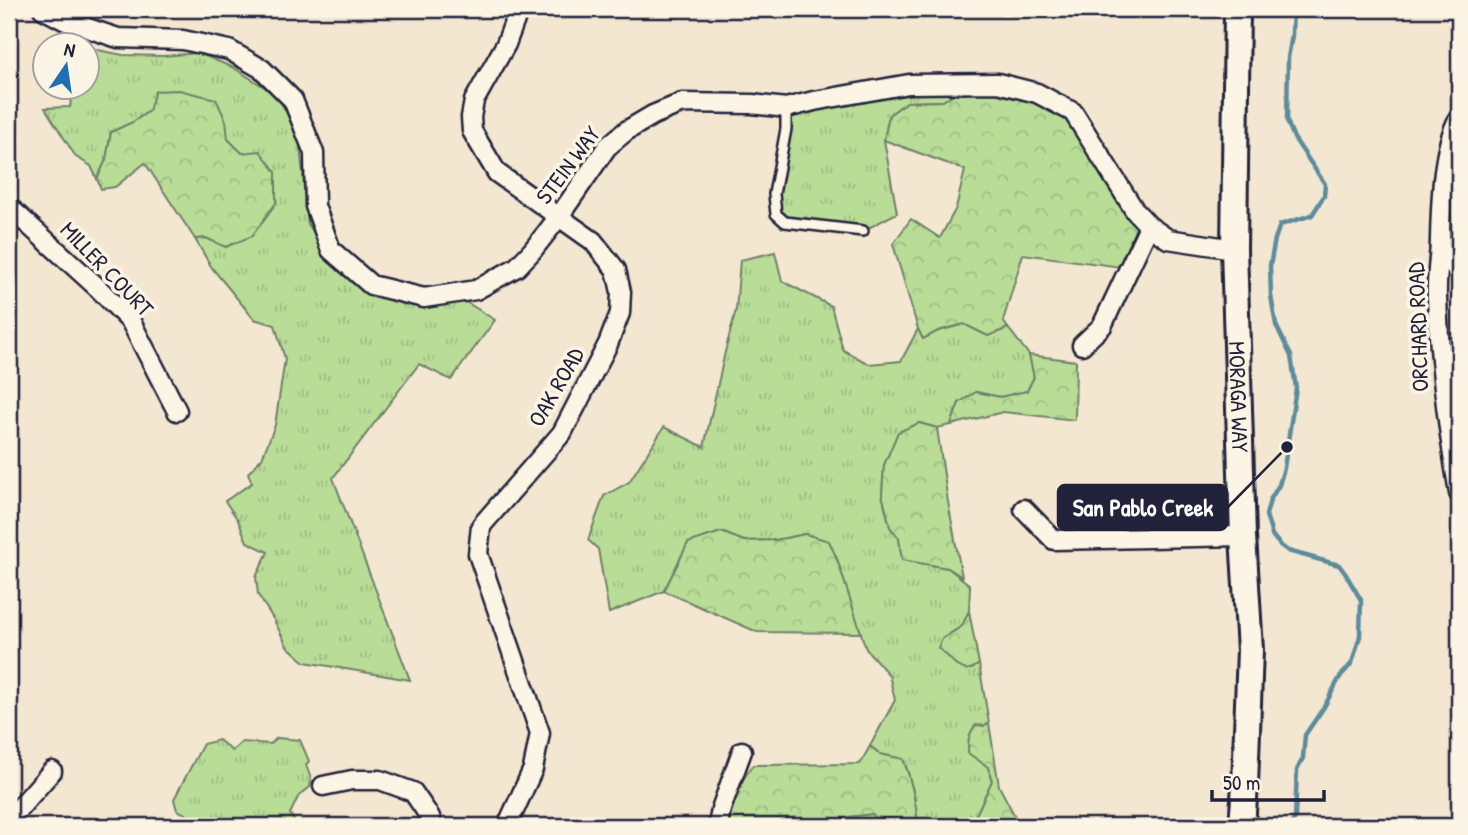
<svg xmlns="http://www.w3.org/2000/svg" width="1468" height="835" font-family="'Patrick Hand',sans-serif">
  <defs>
    <pattern id="grass-tufts" width="24" height="20" patternUnits="userSpaceOnUse" patternTransform="scale(1.75)"><rect width="24" height="20" fill="#b9dd97"/><path d="M3 7l-1-3M5 7V3M7 7l1-3M15 17l-1-3M17 17v-4M19 17l1-3" fill="none" stroke="#9fbd83"/></pattern>
    <pattern id="forest-crowns" width="20" height="18" patternUnits="userSpaceOnUse" patternTransform="scale(1.75)"><rect width="20" height="18" fill="#b9dd97"/><path d="M2 6a3 3 0 1 1 6 0M12 15a3 3 0 1 1 6 0" fill="none" stroke="#9fbd83"/></pattern>
  </defs>
  <rect width="100%" height="100%" fill="#f4e7d2"/>
  <filter id="ink" filterUnits="userSpaceOnUse"><feTurbulence type="fractalNoise" baseFrequency=".0143" numOctaves="2"/><feDisplacementMap in="SourceGraphic" scale="14" xChannelSelector="R" yChannelSelector="G"/><feConvolveMatrix kernelMatrix="1 2 1 2 8 2 1 2 1" color-interpolation-filters="sRGB"/></filter>
  <g filter="url(#ink)">
    <!-- grass -->
    <g fill="url(#grass-tufts)" stroke="#6e8069" stroke-width="2">
      <path d="M88,48L123,55L163,56L198,53L234,68L277,95L299,136L308,224L338,269L370,290L461,299L495,320L451,380L419,364L333,478L410,680L305,662L287,646L274,620L258,595L256,577L268,552L247,542L238,520L225,501L252,483L248,473L262,458L275,425L285,359L275,325L254,319L212,268L195,239L206,238L226,247L242,153L227,139L226,121L149,111L133,122L111,132L106,160L97,179L91,166L76,157L45,108L70,107L73,88H88Z"/>
      <path d="M969,84L943,101L907,102L889,115L884,140L897,213L863,231L785,222L776,214L786,108Z"/>
      <path d="M775,252L782,281L831,306L843,350L869,364L901,361L918,329L923,339L938,331L964,324L988,336L1008,328L1029,355L1034,377L1027,391L1000,397L976,392L959,403L951,425L937,428L919,423L884,465L882,494L890,526L899,538L902,560L948,568L970,585L969,611L962,626L942,639L957,666L972,669L979,664L989,723L985,726L988,767L992,781L976,815L975,826H918C916,803 912,781 903,759L880,754L870,746L895,700L889,675L866,649L837,559L828,541L805,534L776,540L744,541L721,532L688,543L664,591L609,613L598,549L588,540L604,496L629,482L664,427L704,447L725,352L736,310L740,260Z"/>
      <path d="M277,738L300,740L309,761L306,765L311,779L310,787L298,797L290,814L296,824L294,826H191L186,814L177,810L174,799L203,744L219,740L232,751L242,742L270,744Z"/>
      <path d="M873,814L885,826H837L848,817Z"/>
    </g>
    <!-- forest -->
    <g fill="url(#forest-crowns)" stroke="#6e8069" stroke-width="2">
      <path d="M969,84L1073,112L1149,226L1129,268L1023,254L1003,321L1008,328L988,336L964,324L938,331L923,339L918,329L893,244L911,219L940,238L956,208L965,170L884,140L889,115L907,102L943,101Z"/>
      <path d="M179,90L216,99L226,121L228,139L242,153L260,151L276,172V203L252,236L226,247L206,238L195,239L145,163L115,187L101,189L97,179L106,160L111,132L133,122L149,111L155,91Z"/>
      <path d="M1029,355L1076,361L1075,420L1003,412L951,425L959,403L976,392L1000,397L1027,391L1034,377Z"/>
      <path d="M919,423L937,428L948,502L962,577L948,568L902,560L899,538L890,527L882,494L884,465L898,432Z"/>
      <path d="M721,532L744,541L776,540L805,534L829,541L837,559L861,633L757,632L664,591L688,543Z"/>
      <path d="M969,611L979,664C967,673 962,670 952,661C948,656 943,652 938,648L942,639L962,626Z"/>
      <path d="M989,723L999,786L1020,826H975L976,815L992,781L988,767L968,753C968,742 968,734 976,725L985,726Z"/>
      <path d="M870,746L880,754L903,759C912,781 916,803 918,826H885L872,814L848,817L837,826H727L733,794L753,765L860,764Z"/>
    </g>
    <g fill="none" stroke-linecap="round" stroke-linejoin="round">
      <!-- stream -->
      <path stroke="#5c8c9c" stroke-width="4.5" d="M1290,826L1295,818L1297,770L1303,758L1305,735L1324,707L1340,677L1352,663L1360,636L1361,600L1345,573L1339,565L1288,551L1280,545L1272,535L1266,515L1270,500L1279,485L1284,468L1296,388L1291,356L1276,325L1271,296L1270,266L1275,239L1280,225L1312,215L1324,196L1325,184L1294,138L1287,121L1288,58L1292,35L1293,9"/>
      <defs>
        <path id="service" d="M786,108V129L774,194L776,214L785,222L863,231"/>
        <g id="minor">
          <path d="M43,9L66,21L118,38L183,40L229,50L262,69L293,100L314,153L315,206L331,250L371,285L424,298L476,290L517,267L532,251L558,218L607,147L626,131L653,115L682,103L752,104L786,108L814,101L909,84L998,83L1037,93L1073,112L1135,211L1149,226L1168,239L1234,249"/>
          <path d="M1459,118C1442,148 1441,203 1440,238C1440,258 1436,277 1437,297C1439,363 1448,428 1459,493"/>
          <path d="M9,207L97,287L131,322L177,411"/>
          <path d="M1440,248L1459,272"/>
          <path d="M1082,345L1102,326L1149,226"/>
          <path d="M1024,509L1054,540L1243,536"/>
          <path d="M323,786L352,780H380L413,792L430,817L432,826"/>
          <path d="M9,820L52,771"/>
          <path d="M507,826L533,769L540,733L478,554L481,526L562,433L608,344L620,313L621,292L616,270L593,241L497,173L472,131L471,117L474,101L506,44L519,9"/>
          <path d="M718,826L721,809L742,751"/>
        </g>
        <g id="secondary">
          <path id="s1" d="M1237,9L1234,249L1243,536L1250,650L1245,785L1242,826"/>
        </g>
      </defs>
      <!-- service casing -->
      <use href="#service" stroke="#22223b" stroke-width="14"/>
      <!-- minor casing -->
      <use href="#minor" stroke="#22223b" stroke-width="23"/>
      <!-- secondary casing -->
      <use href="#secondary" stroke="#22223b" stroke-width="30"/>
      <!-- service -->
      <use href="#service" stroke="#fcf5e5" stroke-width="9"/>
      <!-- minor -->
      <use href="#minor" stroke="#fcf5e5" stroke-width="18"/>
      <!-- secondary -->
      <use href="#secondary" stroke="#fcf5e5" stroke-width="24"/>
    </g>
  </g>
  <g text-anchor="middle" stroke-width="7" stroke-linejoin="round" paint-order="stroke">
    <!-- street labels -->
    <g font-size="23" fill="#22223b" stroke="#fcf5e5">
      <text transform="translate(568 165) rotate(-53)" y="8">STEIN WAY</text>
      <text transform="translate(107 269) rotate(46)" y="8">MILLER COURT</text>
      <text transform="translate(1418 327) rotate(-92)" y="8">ORCHARD ROAD</text>
      <text transform="translate(556 387) rotate(-60)" y="8">OAK ROAD</text>
      <text dy="8" stroke="none"><textPath href="#s1" startOffset="388">MORAGA WAY</textPath></text>
    </g>
  </g>
  <!-- callouts -->
  <path fill="none" stroke="#22223b" stroke-width="2.5" d="M1287 447L1227 508"/>
  <circle fill="#22223b" stroke="#fcf5e5" stroke-width="2.5" cx="1287" cy="447" r="7"/>
  <rect fill="#22223b" stroke="#22223b" stroke-width="2.5" x="1058" y="485" width="169" height="45" rx="7"/>
  <g font-size="24" text-anchor="middle" font-weight="bold" fill="#fff">
    <text x="1143" y="516">San Pablo Creek</text>
  </g>
  <!-- margin -->
  <rect width="1468" height="835" fill="none" stroke="#fcf5e5" stroke-width="35"/>
  <rect x="18" y="18" width="1433" height="800" fill="none" stroke="#22223b" stroke-width="2.5" filter="url(#ink)"/>
  <!-- north arrow -->
  <g transform="translate(66 66) rotate(13)"><circle r="33" fill="#fcf5e5" stroke="#a5a1a1" stroke-width="2"/>
  <path d="M0-5L12 26L0 18L-12 26Z" fill="#1f6fb2"/>
  <text y="-10" font-size="19" font-weight="bold" text-anchor="middle" fill="#22223b">N</text>
  </g>
  <!-- scale -->
  <path d="M1212 790v10h112v-10" fill="none" stroke="#22223b" stroke-width="3.5"/>
  <text x="1223" y="790" font-size="21" fill="#22223b" stroke="#fcf5e5" stroke-width="5" paint-order="stroke">50 m</text>
</svg>
